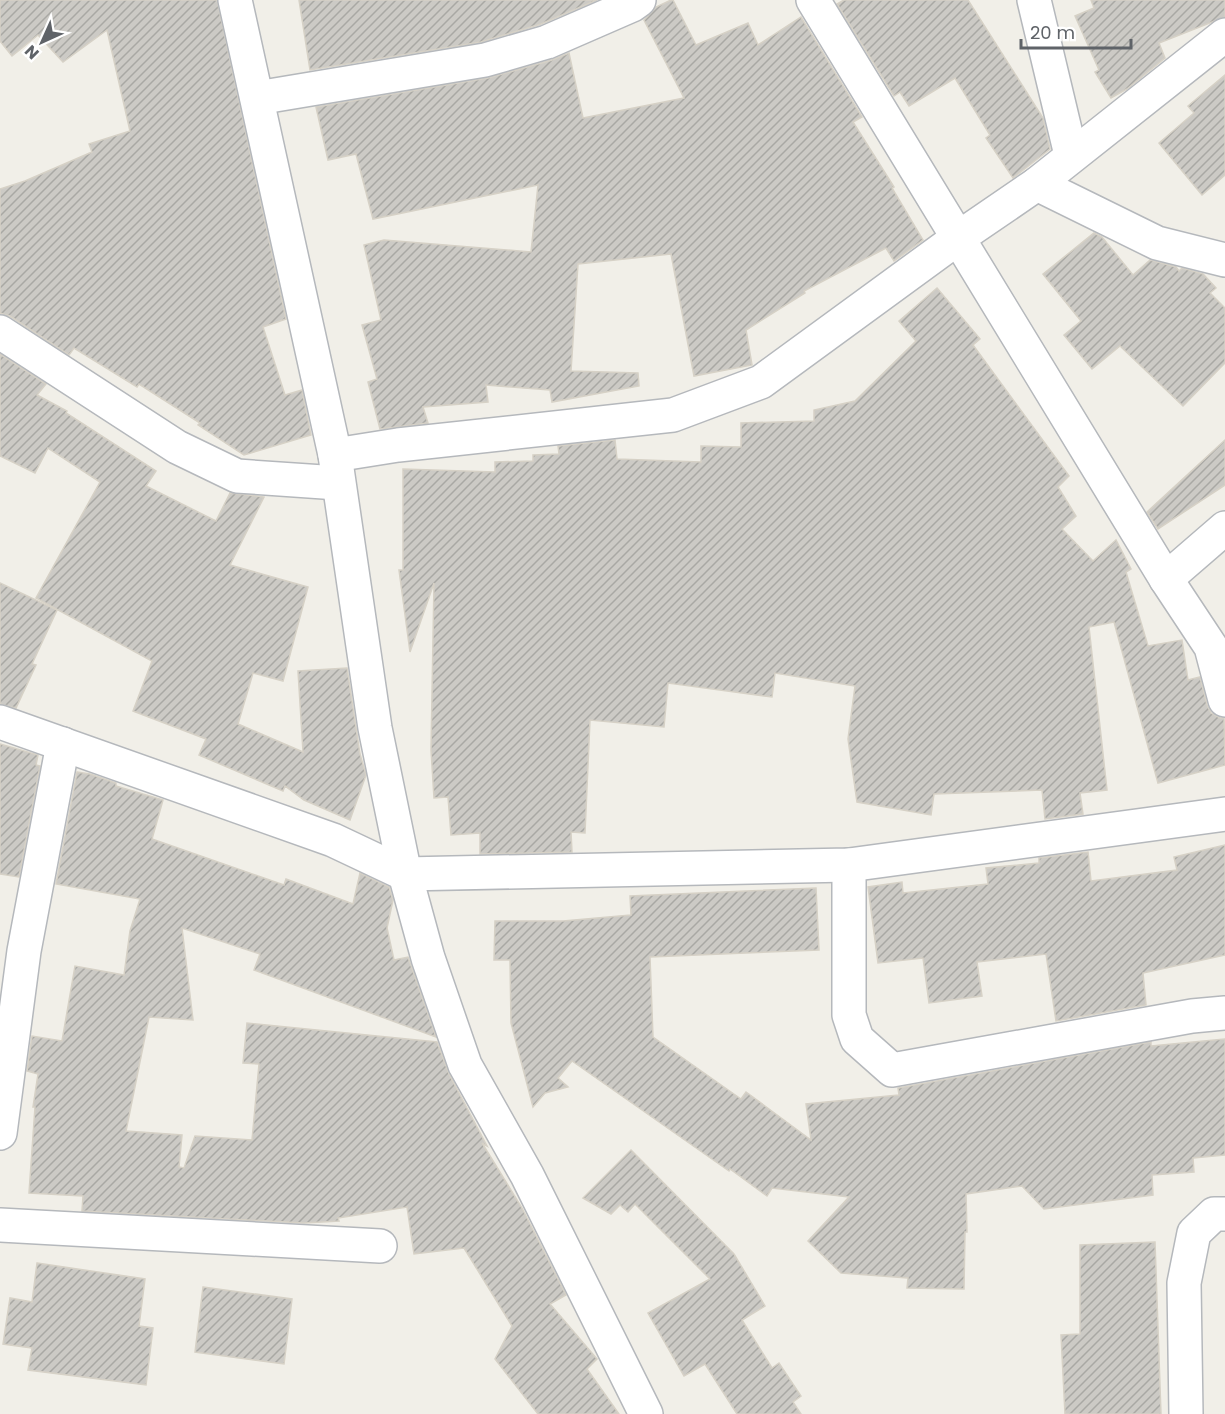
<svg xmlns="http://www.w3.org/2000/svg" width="1225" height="1414" font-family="Poppins,sans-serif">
  <defs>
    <pattern id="building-hatch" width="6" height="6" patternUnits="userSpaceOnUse" patternTransform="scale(1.5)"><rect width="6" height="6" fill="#cccac5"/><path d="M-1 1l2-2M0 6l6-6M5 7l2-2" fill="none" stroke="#a9a8a4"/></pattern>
  </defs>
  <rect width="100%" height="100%" fill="#f1efe8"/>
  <!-- building -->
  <g fill="url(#building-hatch)" stroke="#d6d1c6" stroke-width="1.5">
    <path d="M0,0H217L286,319L263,327L285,395L302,390L311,435L244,455L198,425L200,423L139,384L137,387L74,348L69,355L10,316L0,313V189L25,181L92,152L89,144L130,131L107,30L63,62L38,35L12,56L0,41Z"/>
    <path d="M299,0H597L541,24L481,42L310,70Z"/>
    <path d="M671,0H673L696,45L748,23L758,45L801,17L862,117L853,122L894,187L892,188L923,240L894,261L886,248L804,291L805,293L746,330L752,365L694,376L671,254L578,264L571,371L638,373L639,386L552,402L550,390L486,385L488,402L423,407L428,423L380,429L368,382L377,379L362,325L381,320L364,245L384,240L531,252L538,185L373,219L356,154L328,160L316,107L488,78L552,60L569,53L583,118L684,98L644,20L656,7Z"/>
    <path d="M844,0H968L1043,118L1050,149L1013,178L986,138L990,135L955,78L909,106L900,92L894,96L837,4Z"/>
    <path d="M1091,0H1225V17L1159,43L1165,58L1127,89L1111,98L1095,72L1099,70L1075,16L1094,8Z"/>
    <path d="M1225,75V175L1202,195L1159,143L1194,113L1188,106Z"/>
    <path d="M1094,233L1102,237L1133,275L1150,260L1176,267L1179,271L1182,268L1203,274L1216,288L1210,293L1225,308V363L1183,406L1120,346L1092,369L1064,335L1081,321L1043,274Z"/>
    <path d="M937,288L980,339L973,345L1069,476L1058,487L1076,516L1062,529L1093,561L1116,540L1131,569L1126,572L1148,646L1182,640L1188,680L1200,677L1207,705L1211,713L1220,718H1224L1225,765L1158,783L1114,622L1089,627L1107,790L1080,793L1083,814L1045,819L1042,790L934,794L931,815L857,802L848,739L855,686L775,673L772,697L668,683L664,727L590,720L585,833L571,832L572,852L480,854V833L451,835L448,797L434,798L431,750L434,583L410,652L399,570H403V469L495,472V462L533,461V455L559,454L558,446L615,440L617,459L701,462V446L741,447V423L814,421V410L855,401L916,341L899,321Z"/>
    <path d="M0,354L46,384L37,395L67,411L66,413L156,471L146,486L216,521L230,493L264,497L230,565L308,587L283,681L253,673L238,724L303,752L298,671L347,668L360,754L366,775L350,820L304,800L285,786L283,791L199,755L206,739L133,711L152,661L36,598L100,482L48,448L35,473L0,456Z"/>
    <path d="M1225,440V485L1158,529L1147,512Z"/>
    <path d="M0,583L57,610L32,664L36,665L16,708L0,704Z"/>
    <path d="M0,744L38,755L36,765L40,766L19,877L0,874Z"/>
    <path d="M77,772L90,774L116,783V786L163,800L152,839L284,885L286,879L353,904L360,873L389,887L393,900L387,928L394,960L408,957L436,1037L254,970L260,954L182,928L193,1020L149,1017L126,1131L182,1135L179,1167L184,1168L195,1136L252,1140L259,1064L243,1063L247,1023L437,1042L449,1074L487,1146L482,1143L522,1208L566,1295L550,1304L597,1359L587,1369L619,1414H538L495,1359L512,1326L464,1248L414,1254L407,1207L338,1218L339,1221L304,1223L82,1211L83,1196L29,1193L35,1107H33L38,1074L27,1071L32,1036L62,1041L75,966L124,975L130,931L140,899L56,884Z"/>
    <path d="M1225,845V955L1143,973L1146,1005L1056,1021L1046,954L977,962L982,996L929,1003L923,958L878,963L868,887L902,882L903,893L988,884L986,868L1039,863V858L1088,852L1091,881L1177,870L1174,857Z"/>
    <path d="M816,888L819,950L650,957L653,1037L741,1099L746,1092L811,1140L806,1104L899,1095L898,1088L1151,1042V1046L1225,1039V1155L1193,1158L1194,1172L1152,1175L1153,1195L1044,1209L1022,1186L966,1194L967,1232H965L964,1289L907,1288L908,1278L841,1273L808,1241L849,1197L772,1188L767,1196L730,1169L729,1171L572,1061L558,1078L568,1087L545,1093L533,1107L511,1023L510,960H494L495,921H563L631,915L630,896Z"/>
    <path d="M631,1150L734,1254L765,1306L742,1320L772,1368L779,1363L801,1396L793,1402L801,1414H737L705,1364L684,1376L648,1313L710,1279L635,1204L628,1212L620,1205L611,1214L583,1198Z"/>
    <path d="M1155,1242L1161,1414H1065L1061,1335L1080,1334V1245Z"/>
    <path d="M37,1263L145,1279L139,1326L153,1328L146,1385L28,1370L32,1348L3,1344L10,1298L32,1302Z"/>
    <path d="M203,1287L292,1299L284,1364L195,1352Z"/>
  </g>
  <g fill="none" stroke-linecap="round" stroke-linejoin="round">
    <defs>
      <g id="minor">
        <path d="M235,0L335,455L375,728L405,874L428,958L465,1065L527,1175L646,1414"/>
        <path d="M813,0L1166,579L1211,647L1225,700"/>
        <path d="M1034,0L1071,155"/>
        <path d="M257,98L485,60L547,42L632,5L639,0"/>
        <path d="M1037,184L1157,243L1225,260"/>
        <path d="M0,332L177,447L237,476L338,483"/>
        <path d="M335,455L398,445L673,415L761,382L958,238L1037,184L1225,35"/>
        <path d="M1166,579L1225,528"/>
        <path d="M0,722L333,840L405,874L849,865L1225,814"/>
        <path d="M849,865V1015L857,1039L892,1070L1192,1016L1225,1013"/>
        <path d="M0,1133L24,951L63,744"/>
        <path d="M0,1225L380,1246"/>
        <path d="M1186,1414L1184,1283L1194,1233L1214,1214H1225"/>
      </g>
    </defs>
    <!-- minor casing -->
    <use href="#minor" stroke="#b5b8bc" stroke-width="36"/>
    <!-- minor -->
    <use href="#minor" stroke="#fff" stroke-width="33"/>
  </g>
  <!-- north arrow -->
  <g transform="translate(42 42) rotate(225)" stroke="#ffffff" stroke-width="4.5" paint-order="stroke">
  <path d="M0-4.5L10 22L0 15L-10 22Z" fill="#5f6368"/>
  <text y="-9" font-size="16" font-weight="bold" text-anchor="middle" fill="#5f6368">N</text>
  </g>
  <!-- scale -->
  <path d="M1021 39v9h110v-9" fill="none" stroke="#5f6368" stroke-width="3"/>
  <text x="1030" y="39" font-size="18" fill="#5f6368" stroke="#ffffff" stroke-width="4.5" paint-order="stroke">20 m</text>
</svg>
